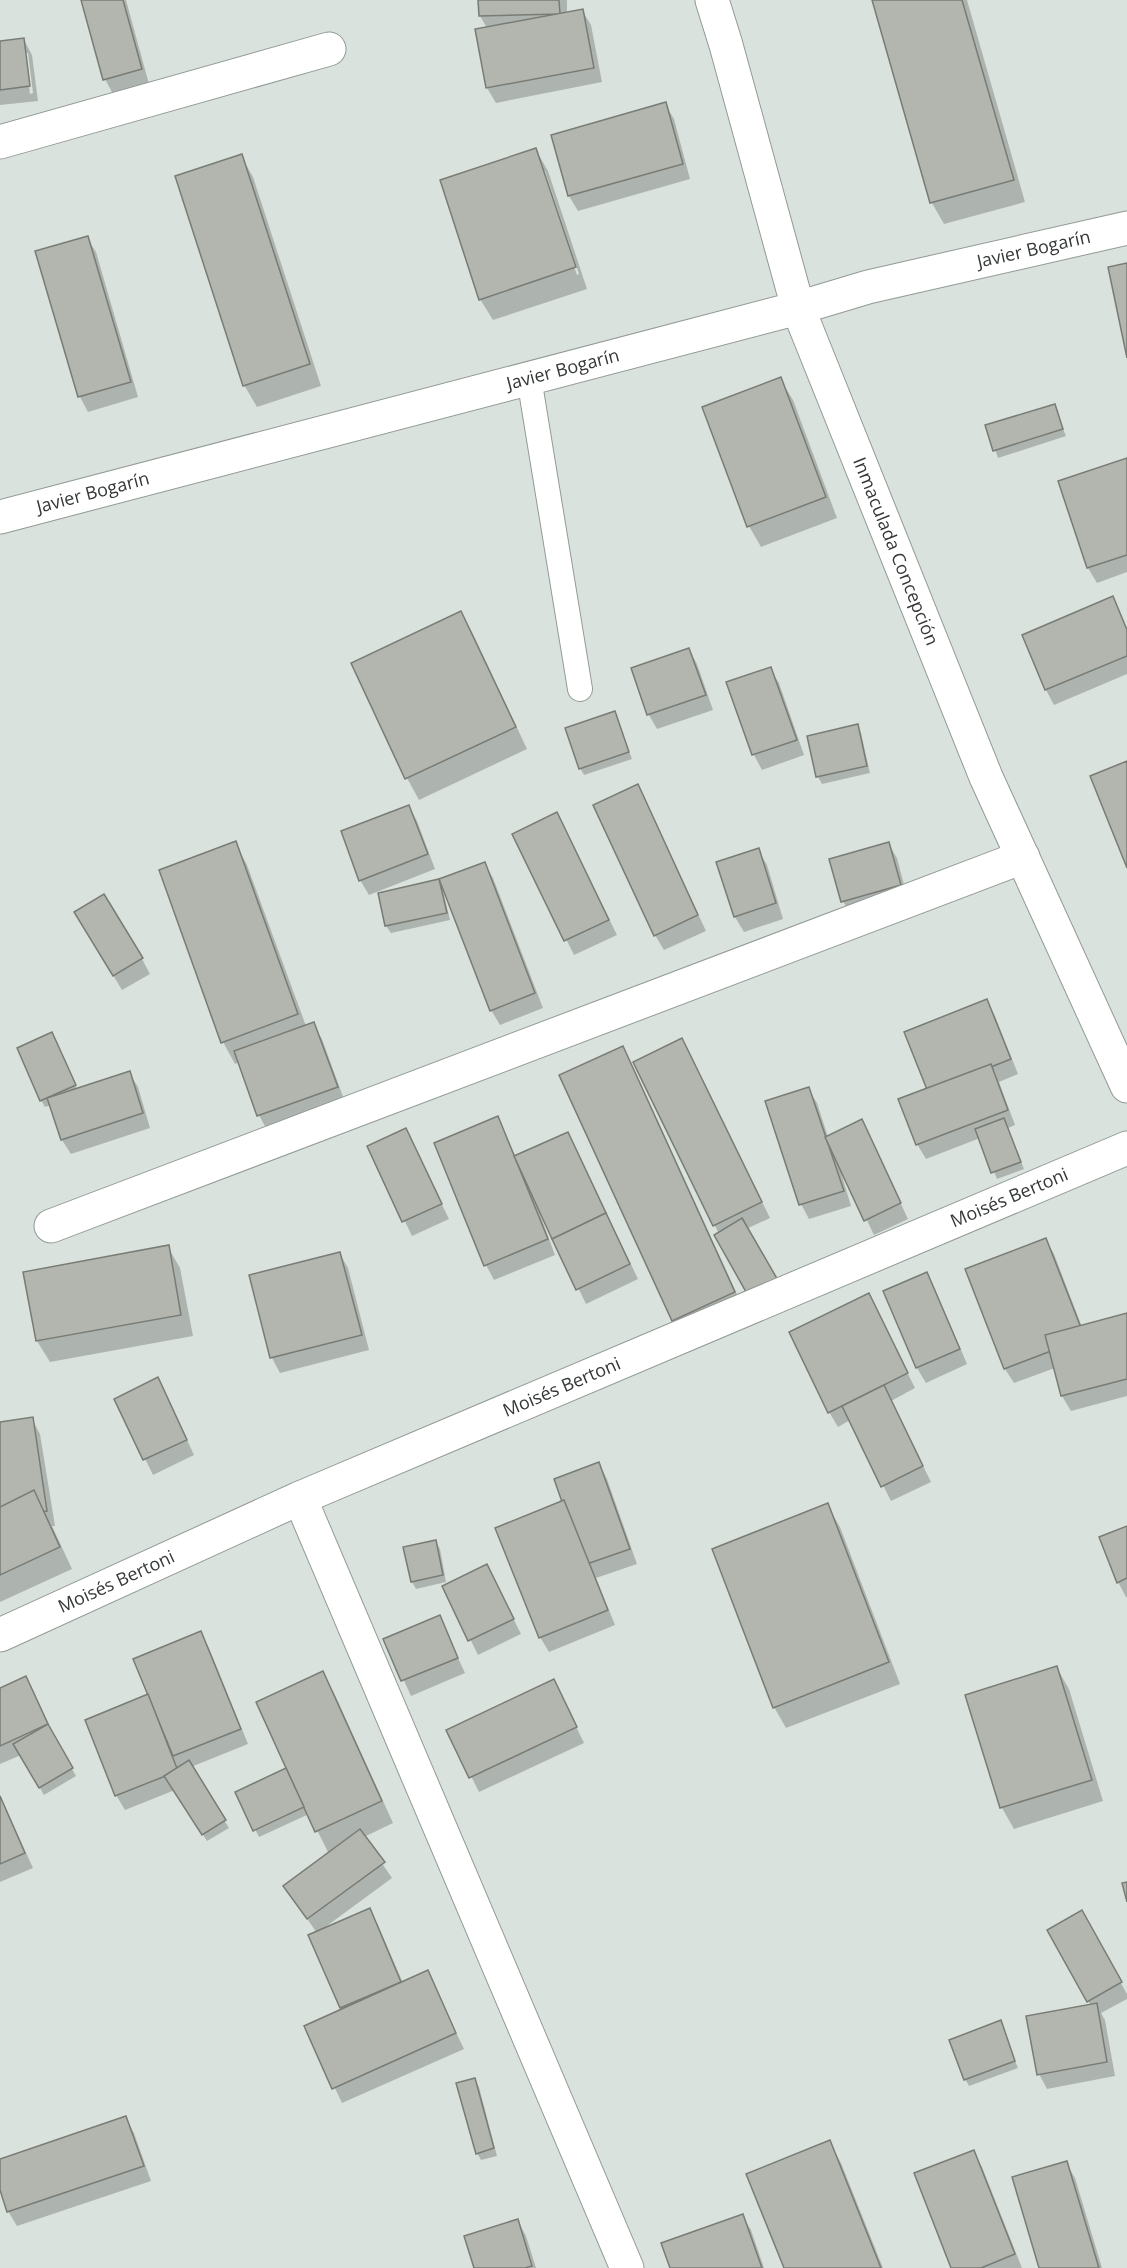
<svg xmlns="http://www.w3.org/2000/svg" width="1127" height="2268" font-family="'Open Sans',sans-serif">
  <rect width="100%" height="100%" fill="#d9e2dc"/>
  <!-- shadow -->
  <g fill="#0003" fill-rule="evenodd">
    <path d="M83,0H126L149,84L113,94L105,79Z"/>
    <path d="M480,0H567V13L582,10L591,25L602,82L496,103L487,88V28L480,16Z"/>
    <path d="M873,0H967L1025,202L944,224L932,203Z"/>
    <path d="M24,40L32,55L38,101L0,105V43ZM25,53H28L33,93L30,94Z"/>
    <path d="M665,104L674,119L690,179L578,211L569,196L552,136Z"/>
    <path d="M536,150L548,171L587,289L493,320L480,299ZM542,171H545L579,274L577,275Z"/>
    <path d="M241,156L253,177L321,386L257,407L244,385Z"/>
    <path d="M87,238L96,252L138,397L88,412L80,397L37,252Z"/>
    <path d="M780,379L793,400L837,518L761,547L749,526Z"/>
    <path d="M1054,406L1066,436L998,458L987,426Z"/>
    <path d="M1127,459V572L1097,583L1088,568L1060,482Z"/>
    <path d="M1112,598L1127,628V674L1054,705L1046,690L1024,636Z"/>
    <path d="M461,613L473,634L527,749L419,800L407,778L353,664Z"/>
    <path d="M689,649L697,664L713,710L657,729L649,715L633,669Z"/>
    <path d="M770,669L779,683L804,755L762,770L754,755L728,683Z"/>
    <path d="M614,712L632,759L584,775L580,768Z"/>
    <path d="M857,726L861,733L870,773L822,784L818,777L809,737Z"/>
    <path d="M645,801L706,931L664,950L655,935Z"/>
    <path d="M409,807L417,821L435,869L369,895L360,880Z"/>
    <path d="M557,814L617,935L574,955L514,835Z"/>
    <path d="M235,843L247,865L306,1026L313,1024L322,1039L345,1102L267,1130L259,1115L239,1062L235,1064L223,1042Z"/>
    <path d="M888,843L897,858L908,900L851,916L843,901Z"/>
    <path d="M758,850L767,865L783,919L744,932L735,917L718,862Z"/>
    <path d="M484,863L493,878L543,1008L500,1025L491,1010L445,889L443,890L450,920L391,933L386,926L438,880L442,886Z"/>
    <path d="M84,927L142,959L150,974L122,990Z"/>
    <path d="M987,1001L995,1016L1018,1074L999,1082L1015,1125L1008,1128L1024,1169L997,1179L980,1138L926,1159L917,1144Z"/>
    <path d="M682,1040L770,1218L746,1229L719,1234L635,1063Z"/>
    <path d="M56,1041L77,1089L129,1073L138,1087L150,1128L71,1154L62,1140L51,1105L45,1107L41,1100Z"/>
    <path d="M622,1048L634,1069L746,1314L686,1342L674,1321L561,1075Z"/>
    <path d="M808,1089L817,1103L828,1137L862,1121L908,1219L874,1235L842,1168L840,1169L851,1206L809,1219L801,1204Z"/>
    <path d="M497,1118L516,1157L568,1133L638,1279L586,1304L542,1213L540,1214L555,1255L494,1280L486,1265L436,1144Z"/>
    <path d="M405,1130L449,1219L412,1236L369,1147Z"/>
    <path d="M1046,1240L1054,1254L1082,1327L1127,1314V1396L1071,1411L1062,1396L1055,1368L1014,1383L1005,1369L967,1270Z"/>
    <path d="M168,1247L180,1268L193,1336L50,1362L37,1341L25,1273Z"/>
    <path d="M340,1254L348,1268L369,1350L280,1373L272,1358L251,1276Z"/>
    <path d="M927,1274L935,1289L967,1364L926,1383L917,1368L885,1292Z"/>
    <path d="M876,1310L915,1388L891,1401L931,1482L891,1501L850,1420L838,1427L829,1412Z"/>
    <path d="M166,1394L194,1455L153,1475L116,1399Z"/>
    <path d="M32,1419L40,1434L55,1526H52L72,1569L0,1602V1424Z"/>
    <path d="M599,1464L607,1479L637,1564L596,1578L615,1625L549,1652L540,1637L563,1502Z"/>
    <path d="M827,1505L840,1527L900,1684L786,1728L774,1707Z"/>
    <path d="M1127,1527V1597H1126L1118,1582Z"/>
    <path d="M436,1542L440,1549L446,1582L416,1589L412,1582Z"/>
    <path d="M487,1566L521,1634L478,1655L444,1586Z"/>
    <path d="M439,1617L465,1673L411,1696L385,1639Z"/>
    <path d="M200,1633L209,1648L248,1744L191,1767L229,1828L207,1841L175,1790L125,1810L116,1795L150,1695Z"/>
    <path d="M1057,1668L1069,1689L1103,1801L1014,1829L1002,1808L967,1696Z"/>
    <path d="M323,1673L335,1695L393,1823L364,1837L392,1878L324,1928L369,1910L378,1925L403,1983L427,1972L464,2049L342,2103L306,2027L342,2010L310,1935L317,1933L285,1887L329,1854L309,1814L259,1837L237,1793L289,1776Z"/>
    <path d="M25,1678L34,1693L48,1727L76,1776L44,1795L21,1755L0,1764V1690Z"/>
    <path d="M554,1681L584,1743L479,1792L448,1730Z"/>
    <path d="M0,1795L33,1868L0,1882Z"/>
    <path d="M1090,1927L1127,1994V1999L1101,2013L1105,2020L1115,2076L1047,2089L1039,2074L1091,2006L1049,1930Z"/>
    <path d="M1000,2022L1018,2068L969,2086L965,2079Z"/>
    <path d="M475,2080L479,2087L497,2156L481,2160L477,2153Z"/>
    <path d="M126,2118L134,2133L151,2181L17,2226L8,2211L0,2186V2160Z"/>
    <path d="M829,2142L841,2163L883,2268H785Z"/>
    <path d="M973,2152L982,2167L1022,2268H953Z"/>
    <path d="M1066,2163L1075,2178L1102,2268H1041Z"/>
    <path d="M742,2216L751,2230L764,2268H671Z"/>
    <path d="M518,2221L526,2236L536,2268H475Z"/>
  </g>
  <!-- building -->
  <g fill="#b2b6ae" stroke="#797c75" stroke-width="1.5">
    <path d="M81,0H123L142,69L103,80Z"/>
    <path d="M478,0H559L560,14L479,16Z"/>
    <path d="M872,0H962L1014,180L930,203Z"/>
    <path d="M583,9L594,68L486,88L475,29Z"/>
    <path d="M24,38L30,86L0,90V41Z"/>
    <path d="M666,102L683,164L568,196L551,135Z"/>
    <path d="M536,148L576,267L479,300L440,180Z"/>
    <path d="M242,154L310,364L243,386L175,176Z"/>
    <path d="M88,236L131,382L78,397L35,251Z"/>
    <path d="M1127,263V358L1108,267Z"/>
    <path d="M781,377L826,497L747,527L702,407Z"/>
    <path d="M1055,404L1063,429L993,451L985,425Z"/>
    <path d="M1127,458V555L1087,568L1058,481Z"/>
    <path d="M1113,596L1127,630V656L1045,690L1022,635Z"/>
    <path d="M461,611L516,727L405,779L351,663Z"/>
    <path d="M689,648L706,695L647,715L631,668Z"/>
    <path d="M771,667L797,740L752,755L726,682Z"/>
    <path d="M615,711L629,752L579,769L565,728Z"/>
    <path d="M858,724L867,766L816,777L807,736Z"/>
    <path d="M1127,761V868L1090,776Z"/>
    <path d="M638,784L698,915L654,936L593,805Z"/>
    <path d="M409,805L428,854L359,881L341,831Z"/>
    <path d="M557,812L609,920L564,941L512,834Z"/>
    <path d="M236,841L298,1014L221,1043L159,870Z"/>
    <path d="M889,842L901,885L841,902L829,859Z"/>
    <path d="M759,848L776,903L734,917L716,862Z"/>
    <path d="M485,862L535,993L490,1011L439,879Z"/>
    <path d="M439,879L447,913L385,926L378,893Z"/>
    <path d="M104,894L143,958L113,976L74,912Z"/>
    <path d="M987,999L1011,1059L928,1092L904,1032Z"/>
    <path d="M314,1022L338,1087L257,1116L234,1051Z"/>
    <path d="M52,1032L76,1085L40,1101L17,1048Z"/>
    <path d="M682,1038L762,1202L713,1226L633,1062Z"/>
    <path d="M623,1046L735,1292L672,1321L559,1075Z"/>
    <path d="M991,1064L1008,1110L916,1145L898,1099Z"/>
    <path d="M130,1071L143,1113L61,1140L47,1098Z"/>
    <path d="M809,1087L844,1191L799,1205L765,1101Z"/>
    <path d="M498,1116L548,1239L484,1266L434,1143Z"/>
    <path d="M1004,1118L1021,1162L991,1173L975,1129Z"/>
    <path d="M862,1119L901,1203L864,1221L825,1137Z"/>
    <path d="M406,1128L442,1204L402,1222L367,1146Z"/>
    <path d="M568,1132L606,1213L552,1239L514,1156Z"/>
    <path d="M606,1213L630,1264L576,1290L552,1239Z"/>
    <path d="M742,1218L779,1282L750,1299L714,1235Z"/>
    <path d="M1046,1238L1085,1338L1004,1369L965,1269Z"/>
    <path d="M169,1245L181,1315L36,1341L23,1272Z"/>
    <path d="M340,1252L362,1335L270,1358L249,1275Z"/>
    <path d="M927,1272L960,1349L916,1368L883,1291Z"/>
    <path d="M869,1293L908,1373L828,1413L789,1332Z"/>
    <path d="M1127,1313V1379L1061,1396L1045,1335Z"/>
    <path d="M158,1377L187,1440L143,1460L114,1399Z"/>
    <path d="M884,1385L923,1466L881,1487L842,1406Z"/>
    <path d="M33,1417L47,1511L0,1518V1422Z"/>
    <path d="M599,1462L630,1549L584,1565L554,1479Z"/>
    <path d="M34,1490L60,1547L0,1575V1507Z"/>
    <path d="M564,1500L608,1610L539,1638L495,1528Z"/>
    <path d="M828,1503L889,1662L773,1708L712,1549Z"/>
    <path d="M1127,1526V1578L1117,1583L1099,1537Z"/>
    <path d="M436,1540L443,1575L411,1582L403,1547Z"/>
    <path d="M487,1564L514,1619L468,1641L442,1586Z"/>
    <path d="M440,1615L458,1658L401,1681L383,1639Z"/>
    <path d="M201,1631L241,1729L173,1756L133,1659Z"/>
    <path d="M1057,1666L1092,1780L1000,1808L965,1695Z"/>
    <path d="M323,1671L382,1801L315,1832L256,1702Z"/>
    <path d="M26,1676L48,1724L0,1746V1688Z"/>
    <path d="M554,1679L577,1727L469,1778L446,1730Z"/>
    <path d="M148,1694L178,1771L115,1796L85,1720Z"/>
    <path d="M48,1724L73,1768L39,1788L13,1744Z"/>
    <path d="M189,1760L226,1820L202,1835L164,1776Z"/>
    <path d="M286,1768L304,1807L253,1831L235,1792Z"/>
    <path d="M0,1796L25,1853L0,1864Z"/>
    <path d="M360,1829L385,1862L307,1919L283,1886Z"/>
    <path d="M1127,1882V1902L1122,1883Z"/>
    <path d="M370,1908L401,1982L340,2008L308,1935Z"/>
    <path d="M1082,1910L1122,1982L1087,2002L1047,1930Z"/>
    <path d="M428,1970L456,2033L332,2089L304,2026Z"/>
    <path d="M1097,2003L1107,2062L1037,2075L1026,2016Z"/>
    <path d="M1001,2020L1015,2061L964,2080L949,2040Z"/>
    <path d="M475,2078L494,2148L476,2154L456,2083Z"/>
    <path d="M126,2116L144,2166L7,2212L0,2190V2159Z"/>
    <path d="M830,2140L881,2268H784L746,2174Z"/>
    <path d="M974,2150L1015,2254L981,2268H951L914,2173Z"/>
    <path d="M1067,2161L1099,2268H1039L1012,2177Z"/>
    <path d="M743,2214L762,2268H670L661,2243Z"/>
    <path d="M518,2219L532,2266L525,2268H474L464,2236Z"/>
  </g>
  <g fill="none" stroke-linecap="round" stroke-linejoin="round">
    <defs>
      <path id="lane" d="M529,378L580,689"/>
      <g id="street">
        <path id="s1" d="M712,0L726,45L798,308L986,777L1127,1086"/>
        <path d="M0,142L329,49"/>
        <path id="s2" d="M0,517L798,308L868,287L1127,228"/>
        <path d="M51,1226L1023,857"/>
        <path d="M300,1498L627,2268"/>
        <path id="s3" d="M0,1635L300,1498L1127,1148"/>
      </g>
    </defs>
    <!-- lane casing -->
    <use href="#lane" stroke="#929a95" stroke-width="26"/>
    <!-- street casing -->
    <use href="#street" stroke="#929a95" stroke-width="35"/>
    <!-- lane -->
    <use href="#lane" stroke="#fff" stroke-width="24"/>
    <!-- street -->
    <use href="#street" stroke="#fff" stroke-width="33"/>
  </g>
  <g text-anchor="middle" stroke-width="6" stroke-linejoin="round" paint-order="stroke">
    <!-- street labels -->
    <g font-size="18" fill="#343836" stroke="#e6efe9">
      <text dy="6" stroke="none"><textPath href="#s2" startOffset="1068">Javier Bogarín</textPath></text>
      <text dy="6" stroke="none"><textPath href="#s2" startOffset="582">Javier Bogarín</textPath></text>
      <text dy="6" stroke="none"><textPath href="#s2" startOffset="96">Javier Bogarín</textPath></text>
      <text dy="6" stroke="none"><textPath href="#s1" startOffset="582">Inmaculada Concepción</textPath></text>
      <text dy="6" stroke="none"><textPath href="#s3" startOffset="1100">Moisés Bertoni</textPath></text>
      <text dy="6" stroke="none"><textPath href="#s3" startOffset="614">Moisés Bertoni</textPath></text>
      <text dy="6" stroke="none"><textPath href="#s3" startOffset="128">Moisés Bertoni</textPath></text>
    </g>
  </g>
</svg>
